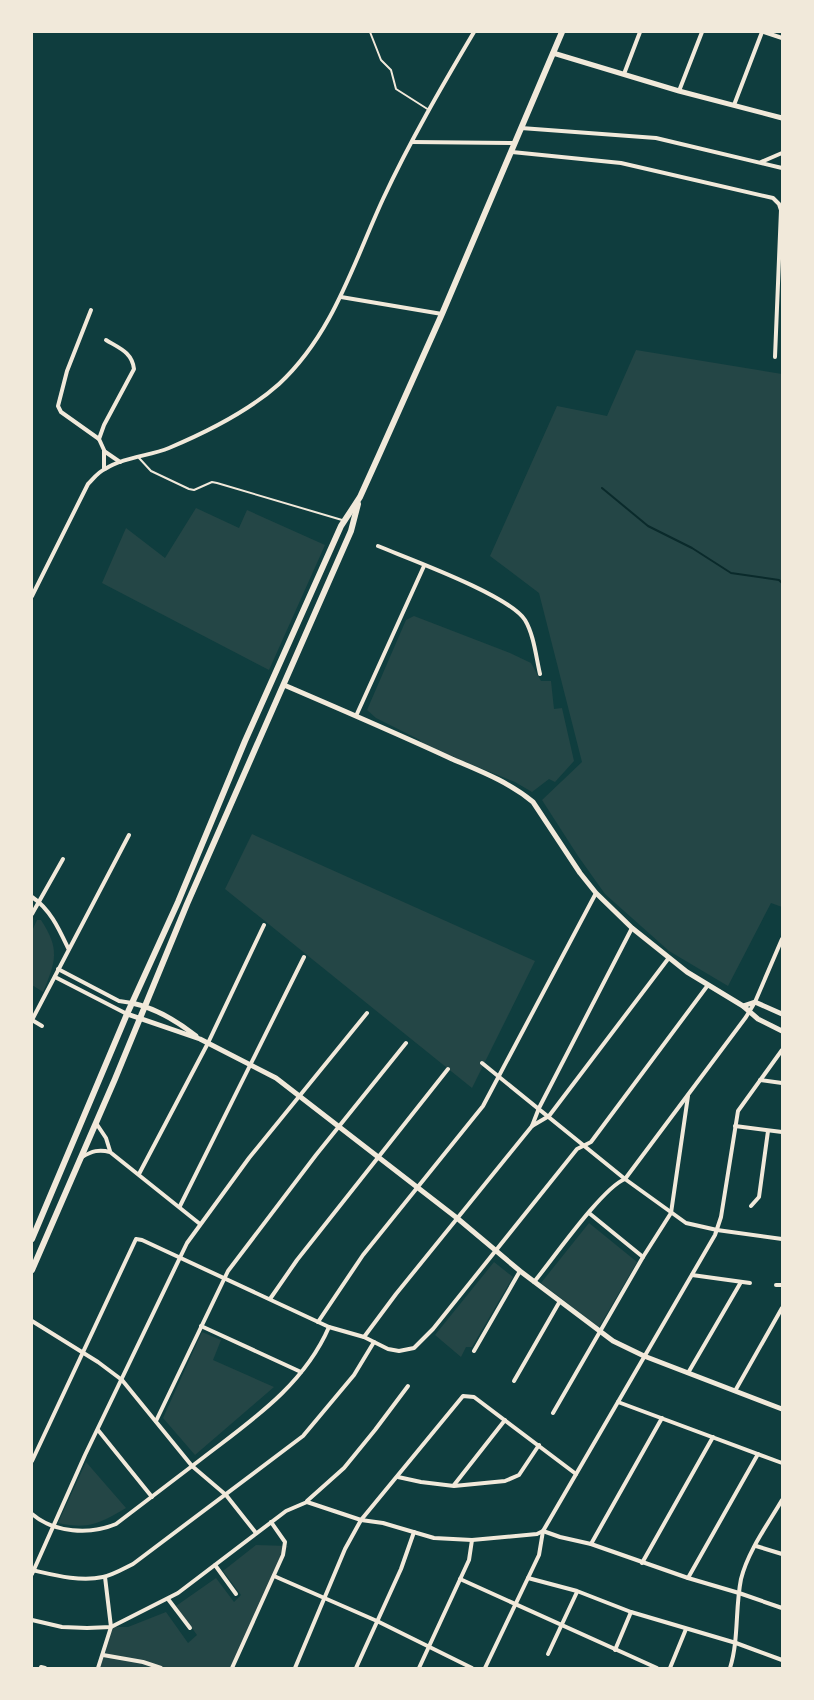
<svg xmlns="http://www.w3.org/2000/svg" width="814" height="1700" font-family="'Libre Baskerville',serif">
  <rect width="100%" height="100%" fill="#0f3d3e"/>
  <!-- green -->
  <g fill="#244646">
    <path d="M636,350L782,374V907L771,903L728,986L669,951L605,894L578,856L542,800L582,762L539,593L490,556L557,406L607,416Z"/>
    <path d="M196,508L239,528L247,510L325,545L269,670L102,583L126,528L165,558Z"/>
    <path d="M414,616L510,653L531,663L541,681H551L554,709L562,708L574,761L555,782L549,779L532,792L515,782L421,744L420,740L376,718L367,710L406,620Z"/>
    <path d="M252,834L535,961L472,1088L225,889Z"/>
    <path d="M37,920H41C60,949 56,961 43,992L32,985V931Z"/>
    <path d="M589,1223L637,1262L599,1327L541,1283Z"/>
    <path d="M494,1262L513,1277L472,1347H466L461,1357L435,1335Z"/>
    <path d="M202,1332L221,1340L213,1360L274,1387L195,1455L163,1418Z"/>
    <path d="M86,1462L126,1508C100,1523 89,1530 58,1523Z"/>
    <path d="M256,1545L288,1546L230,1668H100L113,1627H128L166,1612L188,1643L197,1635L176,1606L216,1578L234,1602L241,1595L223,1571Z"/>
  </g>
  <g fill="none" stroke-linecap="round" stroke-linejoin="round">
    <!-- stream -->
    <path stroke="#0a2a2b" stroke-width="2" d="M602,488L648,526L692,548L731,573L779,580L782,583"/>
    <!-- service -->
    <g stroke="#f1e9da" stroke-width="2">
      <path d="M370,32L381,60L391,70L396,89L429,110"/>
      <path d="M139,458L151,471L189,489L194,490L212,482L217,483L342,520"/>
    </g>
    <!-- minor -->
    <g stroke="#f1e9da" stroke-width="4">
      <path d="M764,32L782,38"/>
      <path d="M624,74L640,32"/>
      <path d="M679,91L702,32"/>
      <path d="M734,105L762,32"/>
      <path d="M521,128L656,138L782,168"/>
      <path d="M412,142L515,143"/>
      <path d="M512,152L621,163L773,198L779,204L781,210L775,357"/>
      <path d="M761,162L782,153"/>
      <path d="M341,297L442,314"/>
      <path d="M91,310L67,371L58,406L61,412L99,439"/>
      <path d="M104,451L120,462"/>
      <path d="M104,469V450L99,439L104,425L134,369C132,352 119,348 106,340"/>
      <path d="M378,546C409,559 509,595 525,620C534,635 536,657 540,674"/>
      <path d="M32,596L88,484C93,479 98,472 105,469C124,457 149,456 169,448C207,432 249,411 279,384C333,334 353,264 383,199C410,141 442,86 474,32"/>
      <path d="M356,716L424,566"/>
      <path d="M32,897C50,909 59,929 68,948"/>
      <path d="M32,914L63,859"/>
      <path d="M58,969L119,1001L132,1003"/>
      <path d="M55,977L127,1014"/>
      <path d="M32,1020L129,835"/>
      <path d="M32,1020L42,1026"/>
      <path d="M482,1063L625,1179L686,1223L717,1230L782,1239"/>
      <path d="M760,1080L782,1083"/>
      <path d="M96,1123L106,1138L110,1151"/>
      <path d="M532,1126L539,1108L632,928"/>
      <path d="M735,1126L782,1132"/>
      <path d="M82,1157C92,1151 99,1149 110,1152L200,1224"/>
      <path d="M139,1174L208,1043L264,925"/>
      <path d="M180,1206L304,957"/>
      <path d="M751,1206L759,1197L768,1131"/>
      <path d="M589,1213L643,1257"/>
      <path d="M692,1275L750,1283"/>
      <path d="M534,1282C553,1259 602,1188 625,1179L746,1017L755,1002L782,939"/>
      <path d="M776,1285H782"/>
      <path d="M270,1299L297,1260L448,1069"/>
      <path d="M32,1321L98,1362L122,1380L192,1466L226,1495L256,1533"/>
      <path d="M318,1322L363,1255L483,1106L596,893"/>
      <path d="M201,1326L301,1372"/>
      <path d="M364,1337L396,1294L532,1126L549,1116L668,959"/>
      <path d="M474,1351L520,1271"/>
      <path d="M688,1373L741,1282"/>
      <path d="M514,1381L560,1301"/>
      <path d="M735,1391L782,1308"/>
      <path d="M618,1402L782,1463"/>
      <path d="M553,1413L643,1257L671,1213L688,1096"/>
      <path d="M156,1421L228,1271L316,1155L406,1043"/>
      <path d="M98,1430L152,1497"/>
      <path d="M32,1461L136,1239L142,1240L329,1327L364,1337L388,1349L399,1351L414,1348L433,1329L577,1149L591,1142L708,985"/>
      <path d="M398,1477L421,1482L454,1486L505,1481L519,1475L539,1445"/>
      <path d="M454,1485L505,1420"/>
      <path d="M307,1501L344,1468L375,1430L408,1386"/>
      <path d="M32,1514C54,1533 90,1535 116,1524C144,1503 172,1481 200,1460C249,1422 303,1387 329,1327"/>
      <path d="M591,1544L662,1418"/>
      <path d="M756,1546L782,1554"/>
      <path d="M642,1563L713,1437"/>
      <path d="M215,1565L236,1594"/>
      <path d="M32,1570C54,1575 80,1582 103,1577C113,1575 123,1569 133,1564L303,1436L354,1375L374,1342"/>
      <path d="M32,1574L85,1455L187,1243L249,1158L367,1013"/>
      <path d="M274,1576L377,1621L472,1668"/>
      <path d="M528,1578L577,1591L631,1612L736,1643L782,1660"/>
      <path d="M688,1578L758,1454"/>
      <path d="M460,1579L657,1668"/>
      <path d="M168,1599L190,1628"/>
      <path d="M32,1620L62,1627L87,1628L111,1627L178,1593L286,1511L307,1502L361,1520L383,1523L434,1538L472,1540L537,1534L543,1531L560,1537L591,1544L688,1578L739,1593L782,1608"/>
      <path d="M615,1650L631,1612"/>
      <path d="M548,1654L577,1592"/>
      <path d="M103,1655L143,1662L161,1668"/>
      <path d="M41,1667L45,1668"/>
      <path d="M98,1668L111,1627L105,1577"/>
      <path d="M232,1668L283,1555L285,1542L271,1522"/>
      <path d="M295,1668L345,1549L361,1520L463,1396L474,1397L576,1474"/>
      <path d="M356,1668L401,1569L414,1532"/>
      <path d="M419,1668L469,1560L472,1540"/>
      <path d="M485,1668L539,1555L543,1531L715,1235L721,1217L738,1111L782,1050"/>
      <path d="M670,1668L686,1629"/>
      <path d="M730,1668C739,1639 735,1609 741,1579C748,1551 768,1524 782,1500"/>
    </g>
    <!-- tertiary -->
    <g stroke="#f1e9da" stroke-width="5">
      <path d="M553,53L679,91L782,118"/>
      <path d="M284,685C340,709 396,733 452,759C480,771 509,782 533,802L580,873L596,893L632,928L687,972L743,1006L758,1019L782,1031"/>
      <path d="M132,1003C155,1008 177,1021 196,1036"/>
      <path d="M743,1006L755,1002L782,1014"/>
      <path d="M127,1014L200,1039L276,1078L457,1218L520,1271L613,1341L644,1356L782,1409"/>
    </g>
    <!-- secondary -->
    <g stroke="#f1e9da" stroke-width="6">
      <path d="M32,1239L127,1014L178,902L245,741L341,526L360,497L379,455L442,314L562,32"/>
      <path d="M32,1270L115,1079L187,904L351,531L358,504"/>
    </g>
  </g>
  <!-- border -->
  <rect width="814" height="1700" fill="none" stroke="#f1e9da" stroke-width="66"/>
</svg>
